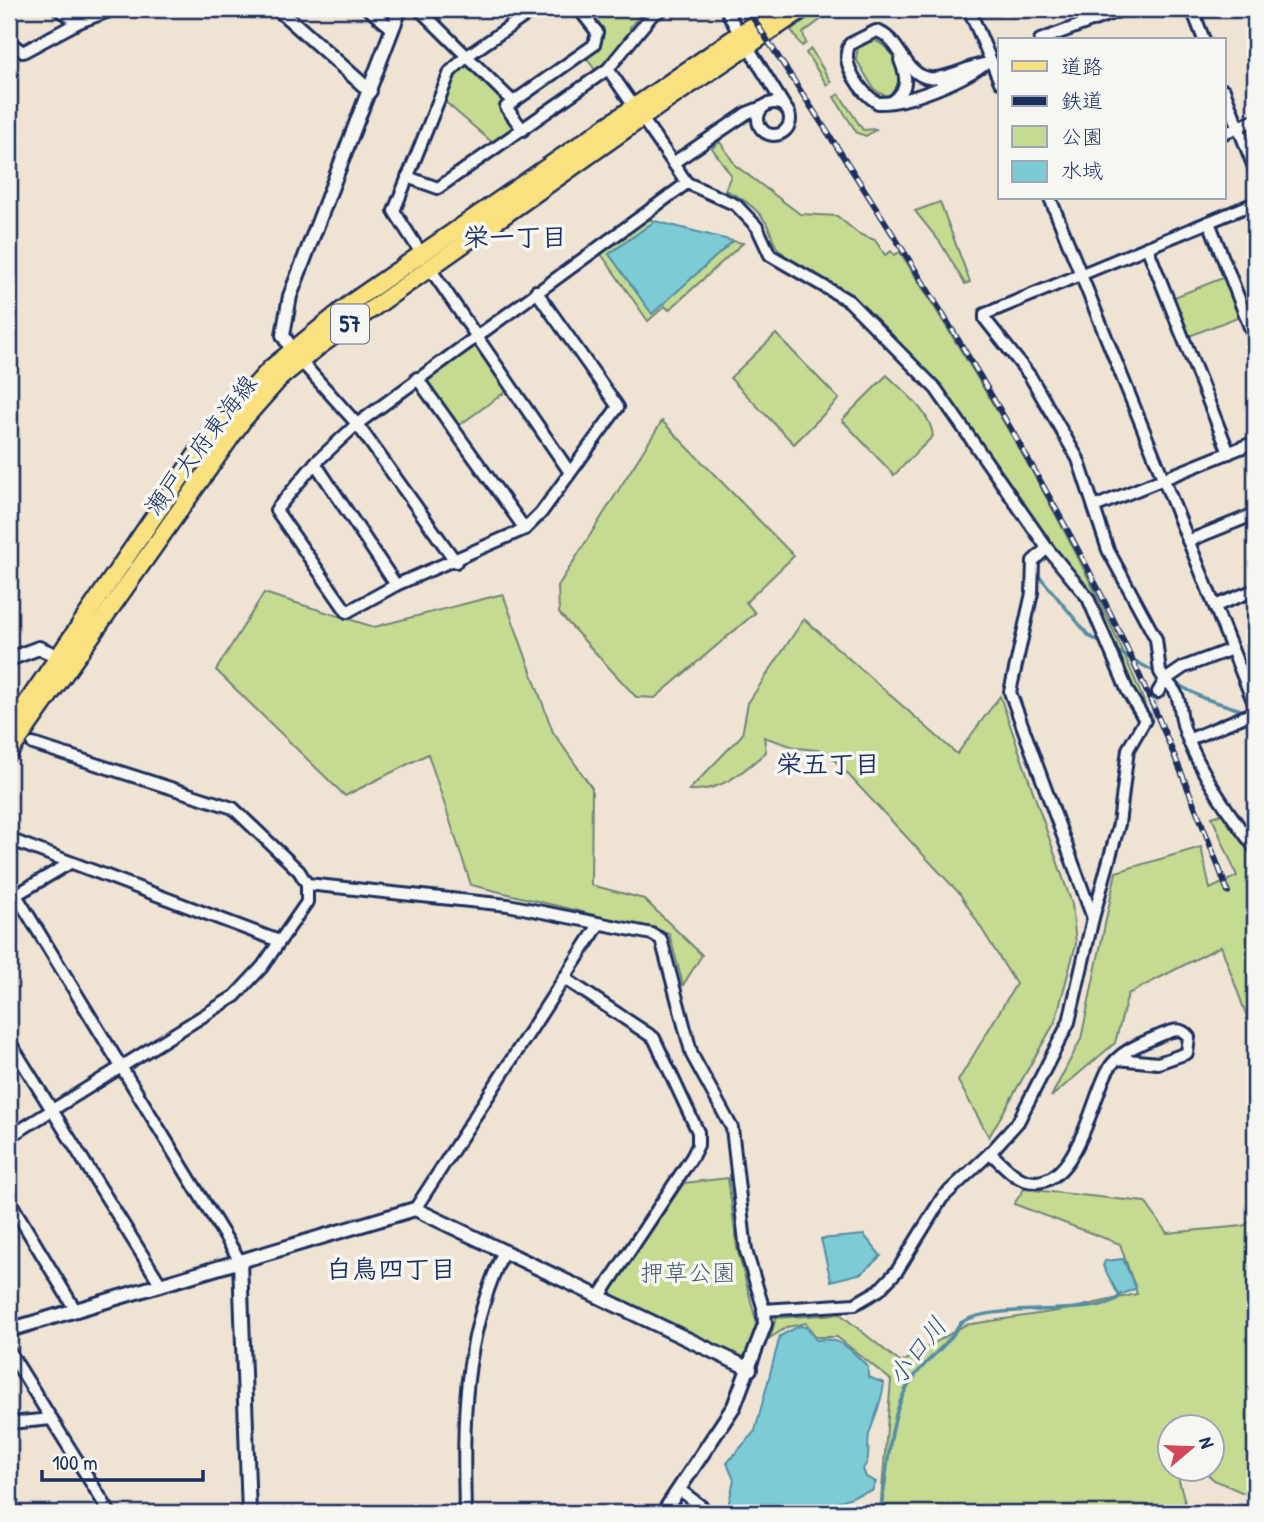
<svg xmlns="http://www.w3.org/2000/svg" width="1264" height="1522" font-family="'Patrick Hand','Klee One',sans-serif">
  <rect width="100%" height="100%" fill="#efe3d4"/>
  <filter id="ink" filterUnits="userSpaceOnUse"><feTurbulence type="fractalNoise" baseFrequency=".0143" numOctaves="2"/><feDisplacementMap in="SourceGraphic" scale="14" xChannelSelector="R" yChannelSelector="G"/><feConvolveMatrix kernelMatrix="1 2 1 2 8 2 1 2 1" color-interpolation-filters="sRGB"/></filter>
  <g filter="url(#ink)">
    <!-- green -->
    <g fill="#c4db91" stroke="#708578" stroke-width="2">
      <path d="M587,9H652L653,11L639,16L630,27V36L597,73L586,57L599,48L602,34Z"/>
      <path d="M820,9H835L803,33L806,43L802,46L791,30Z"/>
      <path d="M874,40C908,54 910,116 874,89L856,59L858,47Z"/>
      <path d="M811,49L831,82L827,85L806,53Z"/>
      <path d="M468,61L507,100L499,106L513,126L512,132L494,144L443,100L454,76Z"/>
      <path d="M839,94L863,130L877,129L866,136L857,133L834,97Z"/>
      <path d="M720,142L736,166L800,214L837,216L859,234L875,240L885,255L891,251L894,255L900,252C991,397 1081,545 1145,704L1130,690L1090,596L1050,547L938,385L855,302L832,284L783,258L784,254C772,248 773,232 765,221C755,206 740,197 725,190L731,175L712,148Z"/>
      <path d="M940,202L970,282L965,284L940,242L915,211Z"/>
      <path d="M648,219L655,221L609,254L652,313L733,241L743,243L669,310L665,306L648,321L599,251Z"/>
      <path d="M1225,277L1240,316L1187,337L1172,298Z"/>
      <path d="M776,334L839,399L794,444L730,378Z"/>
      <path d="M476,346L481,348L508,390L458,426L428,382L429,378Z"/>
      <path d="M887,375C903,391 931,412 933,436L894,475L842,420Z"/>
      <path d="M662,421L794,556L746,602L755,613L655,698L636,697L559,613L558,586Z"/>
      <path d="M264,593L374,627L503,594L553,732L592,788L591,885L644,899L702,955L683,985L669,933L471,885L428,754L345,796L216,670Z"/>
      <path d="M804,619L957,754L1000,696L1072,904L1076,944L1055,1022L989,1137L958,1081L1016,984L960,894L826,751L797,748L764,737L766,752C743,772 721,792 689,790L742,735L748,703Z"/>
      <path d="M1222,814L1255,859V1039L1221,946L1128,994L1115,1043L1051,1097L1081,1039L1116,872L1201,847L1210,889L1237,876L1212,817Z"/>
      <path d="M728,1178L737,1248L757,1324L746,1362L609,1294L684,1183Z"/>
      <path d="M1024,1189L1145,1202L1167,1233L1243,1226L1255,1218V1498L1214,1480L1203,1470H1212V1428H1170V1470H1176L1188,1513H880L891,1380L837,1337H816L806,1323L787,1327L770,1338L776,1318L840,1314L901,1363L965,1325L1064,1310L1137,1294L1120,1244L1014,1204Z"/>
    </g>
    <!-- water -->
    <g fill="#7bcbd5" stroke="#558da5" stroke-width="2">
      <path d="M655,221L733,241L652,314L609,254Z"/>
      <path d="M864,1235L881,1256L862,1273L831,1281L821,1239Z"/>
      <path d="M1123,1259L1136,1288L1119,1296L1103,1266L1105,1261Z"/>
      <path d="M799,1326L806,1327L816,1340C841,1336 852,1351 868,1367V1377L884,1383C882,1401 876,1414 870,1431C865,1445 873,1456 863,1469L866,1477L876,1482L872,1491C851,1495 834,1505 814,1511C794,1517 745,1516 728,1506L734,1480L727,1463L755,1431L780,1336Z"/>
    </g>
    <g fill="none" stroke-linecap="round" stroke-linejoin="round">
      <!-- stream -->
      <g stroke="#558da5" stroke-width="3.5">
        <path d="M1041,578L1089,636L1105,645"/>
        <path d="M1115,650L1157,673"/>
        <path d="M1173,682L1203,698L1247,712"/>
        <path d="M880,1513C888,1477 888,1425 904,1393C915,1370 936,1355 952,1336C955,1332 957,1326 961,1323C989,1301 1108,1319 1120,1295"/>
      </g>
      <!-- minor-tunnel -->
      <path stroke="#c5bfbc" stroke-width="10" stroke-dasharray="10 5" stroke-linecap="butt" d="M1145,720L1158,692"/>
      <defs>
        <g id="minor">
          <path d="M58,9L79,22"/>
          <path d="M368,9L393,29"/>
          <path d="M419,9L513,102"/>
          <path d="M726,9L739,34"/>
          <path d="M969,9L1000,82"/>
          <path d="M1192,9L1204,40"/>
          <path d="M876,31C900,37 903,74 929,78C946,80 967,67 984,64C962,81 907,104 878,103C861,93 839,63 850,44Z"/>
          <path d="M1040,40L1124,9"/>
          <path d="M9,42L23,52L79,22L115,9"/>
          <path d="M748,47L785,107"/>
          <path d="M1224,90L1255,170"/>
          <path d="M893,101C909,89 907,77 900,60"/>
          <circle cx="774" cy="119" r="16"/>
          <path d="M523,130L506,107L594,45L597,32L579,9"/>
          <path d="M1224,133L1255,120"/>
          <path d="M673,163L747,113L765,106"/>
          <path d="M407,177L438,188L608,69L652,15L663,9"/>
          <path d="M1050,198L1255,706"/>
          <path d="M1209,222L1255,340"/>
          <path d="M1147,247L1229,453"/>
          <path d="M421,253L394,211L450,72L467,56L535,9"/>
          <path d="M429,267L569,471"/>
          <path d="M536,291L618,407L541,513L525,529L396,585L347,612L276,510L315,463L357,424L687,183"/>
          <path d="M298,358L357,424L456,562"/>
          <path d="M417,378L525,529"/>
          <path d="M315,463L396,585"/>
          <path d="M1094,507L1255,442"/>
          <path d="M1188,541L1255,514"/>
          <path d="M1047,548L1033,561L1032,593L1010,692L1093,918"/>
          <path d="M1215,606L1255,590"/>
          <path d="M1232,649L1184,667L1165,680C1183,695 1178,708 1184,728C1197,769 1229,814 1255,848"/>
          <path d="M1158,692L1165,680L1160,672L1156,639L1108,550L1078,459L1030,376L985,319V314L1255,203"/>
          <path d="M1190,739L1255,712"/>
          <path d="M9,839L279,941"/>
          <path d="M307,884L508,905L652,934L661,939L692,1055L732,1128L746,1251L764,1310L855,1304L879,1290L897,1271L942,1198L990,1153L1018,1122L1069,1022L1093,918L1119,824L1128,749L1145,720L1128,692L1088,598L1047,548L936,389L849,301L770,255L757,227L736,205L687,183L608,69"/>
          <path d="M16,895L240,1261"/>
          <path d="M9,899L70,863"/>
          <path d="M564,978L654,1038L698,1132V1145L692,1157L600,1296"/>
          <path d="M9,1041L161,1285"/>
          <path d="M9,1137L235,996L262,967L307,902V884L299,871L233,808L33,744"/>
          <path d="M990,1153C1000,1161 1012,1176 1024,1180C1075,1197 1091,1100 1108,1070C1119,1051 1142,1043 1161,1035C1172,1031 1180,1026 1189,1037L1187,1053L1158,1063L1117,1059"/>
          <path d="M9,1200L76,1311"/>
          <path d="M415,1209L598,926"/>
          <path d="M9,1351L110,1513"/>
          <path d="M9,1423L52,1419"/>
          <path d="M680,1490L710,1513"/>
          <path d="M465,1513C463,1418 462,1342 503,1253"/>
        </g>
        <g id="tertiary">
          <path d="M278,9L370,91"/>
          <path d="M292,350L283,335L290,296L400,9"/>
          <path d="M9,659L39,648L67,660"/>
          <path d="M240,1261L249,1513"/>
          <path d="M9,1330L415,1209L750,1369"/>
          <path d="M663,1513L734,1406L765,1324L764,1310"/>
        </g>
        <g id="primary">
          <path d="M9,729L207,439L271,368L355,300L776,9"/>
          <path d="M9,753L243,420L281,377L318,347L663,103L803,9"/>
        </g>
      </defs>
      <!-- minor casing -->
      <use href="#minor" stroke="#1b2f5e" stroke-width="16"/>
      <!-- tertiary casing -->
      <use href="#tertiary" stroke="#1b2f5e" stroke-width="18"/>
      <!-- primary casing -->
      <use href="#primary" stroke="#1b2f5e" stroke-width="21"/>
      <!-- minor -->
      <use href="#minor" stroke="#f6f6f2" stroke-width="10"/>
      <!-- tertiary -->
      <use href="#tertiary" stroke="#f6f6f2" stroke-width="12"/>
      <!-- primary -->
      <use href="#primary" stroke="#fae180" stroke-width="16"/>
      <defs>
        <path id="rail" d="M747,9C860,181 973,354 1070,535C1132,649 1183,771 1228,892"/>
      </defs>
      <!-- rail casing -->
      <use href="#rail" stroke="#1b2f5e" stroke-width="6"/>
      <!-- rail -->
      <use href="#rail" stroke="#f6f6f2" stroke-width="3.5" stroke-dasharray="10" stroke-linecap="butt"/>
    </g>
  </g>
  <g text-anchor="middle" stroke-width="7" stroke-linejoin="round" paint-order="stroke">
    <!-- shield labels -->
    <rect fill="#f6f6f2" stroke="#5d6b8a" stroke-width="2" x="331" y="304.5" width="38" height="39" rx="5"/>
    <g font-size="23" font-weight="bold" fill="#1b2f5e">
      <text x="350" y="332">57</text>
    </g>
    <!-- street labels -->
    <g font-size="24" fill="#1b2f5e" stroke="#f6f6f2">
      <text transform="translate(201 445) rotate(-53)" y="8">瀬戸大府東海線</text>
    </g>
    <!-- park labels -->
    <g font-size="24" fill="#455a6b" stroke="#f6f6f2">
      <text x="688" y="1281">押草公園</text>
    </g>
    <!-- neighbourhood labels -->
    <g font-size="26" font-weight="bold" fill="#1b2f5e" stroke="#f6f6f2">
      <text x="515" y="246">栄一丁目</text>
      <text x="828" y="773">栄五丁目</text>
      <text x="391" y="1278">白鳥四丁目</text>
    </g>
    <!-- water labels -->
    <g font-size="26" font-style="italic" fill="#33567c" stroke="#f6f6f2">
      <text transform="translate(917 1351) rotate(-52)" y="9">小口川</text>
    </g>
  </g>
  <!-- margin -->
  <rect width="1264" height="1522" fill="none" stroke="#f6f6f2" stroke-width="35"/>
  <rect x="18" y="18" width="1229" height="1487" fill="none" stroke="#1b2f5e" stroke-width="2.5" filter="url(#ink)"/>
  <!-- legend -->
  <rect x="998" y="38" width="228" height="161" fill="#f6f6f2" stroke="#9ea6b7" stroke-width="2"/>
  <rect x="1012" y="61" width="35" height="10" fill="#fae180" stroke="#9ea6b7" stroke-width="2"/>
  <text x="1061" y="74" font-size="21" fill="#1b2f5e">道路</text>
  <rect x="1012" y="96" width="35" height="10" fill="#1b2f5e" stroke="#9ea6b7" stroke-width="2"/>
  <text x="1061" y="108" font-size="21" fill="#1b2f5e">鉄道</text>
  <rect x="1012" y="126" width="35" height="21" fill="#c4db91" stroke="#9ea6b7" stroke-width="2"/>
  <text x="1061" y="144" font-size="21" fill="#1b2f5e">公園</text>
  <rect x="1012" y="161" width="35" height="21" fill="#7bcbd5" stroke="#9ea6b7" stroke-width="2"/>
  <text x="1061" y="178" font-size="21" fill="#1b2f5e">水域</text>
  <!-- north arrow -->
  <g transform="translate(1191 1448) rotate(71)"><circle r="33" fill="#f6f6f2" stroke="#9ea6b7" stroke-width="2"/>
  <path d="M0-5L12 26L0 18L-12 26Z" fill="#d1495b"/>
  <text y="-10" font-size="19" font-weight="bold" text-anchor="middle" fill="#1b2f5e">N</text>
  </g>
  <!-- scale -->
  <path d="M42 1470v10h161v-10" fill="none" stroke="#1b2f5e" stroke-width="3.5"/>
  <text x="52" y="1470" font-size="21" fill="#1b2f5e" stroke="#f6f6f2" stroke-width="5" paint-order="stroke">100 m</text>
</svg>
